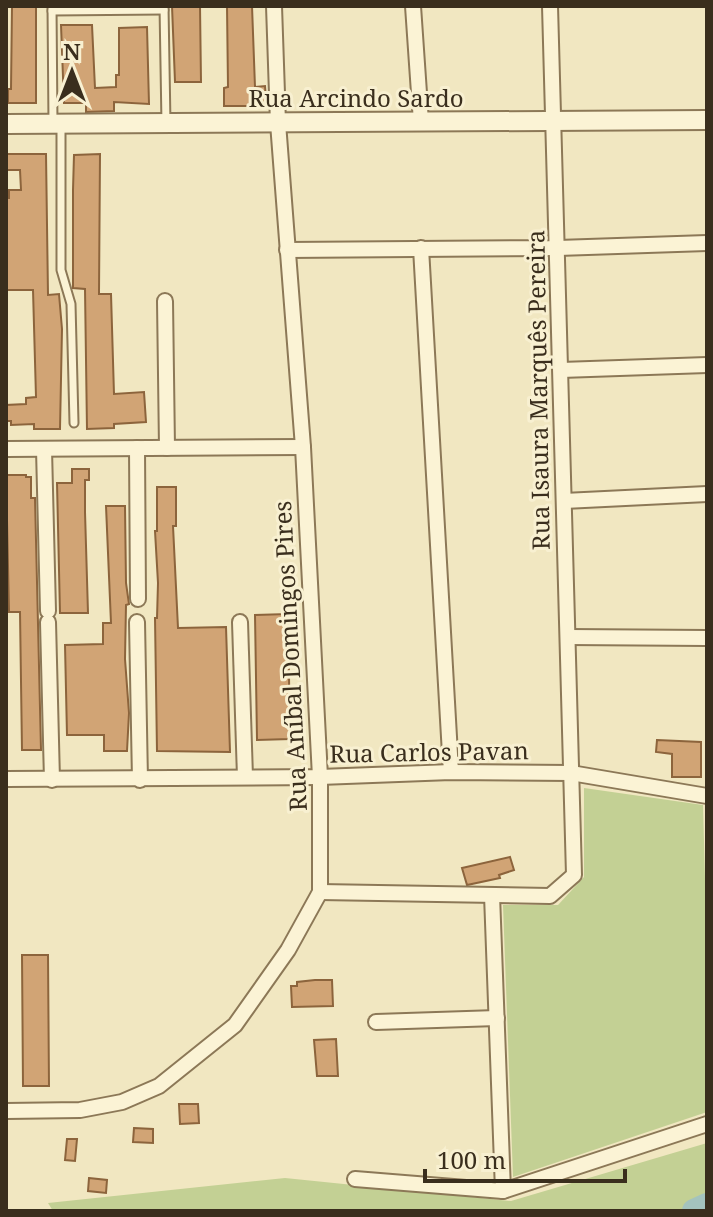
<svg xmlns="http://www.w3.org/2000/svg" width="713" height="1217" font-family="'Noto Serif',serif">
  <rect width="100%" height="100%" fill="#f1e7c1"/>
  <!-- green -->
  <g fill="#c3d094">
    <path d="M584,788L703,805L707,952V1112L513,1177L503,905H558L584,877Z"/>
    <path d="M707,1143V1211H53L48,1203L285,1178L511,1201Z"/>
  </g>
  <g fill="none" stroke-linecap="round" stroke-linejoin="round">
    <!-- river -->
    <path stroke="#a4c3bd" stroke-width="24" d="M694,1211L707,1205"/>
  </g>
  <!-- building -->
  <g fill="#d1a475" stroke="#8c643c" stroke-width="2">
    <path d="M12,6H36V103H8V89H11Z"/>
    <path d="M172,6H200L201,82H175Z"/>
    <path d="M227,6H252L255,87L265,86L266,100L257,106H224V88L228,87Z"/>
    <path d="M61,25H92L95,88L116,87V75H119V28L147,27L149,104L114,102V111L86,112V103H64Z"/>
    <path d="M6,154H46L48,295L59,294L62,329L60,429H34V424L11,425V421H6V405L26,404V398L36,397L33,290H6V198H9V190H21L20,170H6Z"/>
    <path d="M100,154L99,294H111L114,394L144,392L146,422L114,424V428L87,429L85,289L73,288V190L74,155Z"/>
    <path d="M72,469H89V480H85V512L88,613H60L57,483H72Z"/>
    <path d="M6,475H26V477H31V498H35L41,750H22L20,612H9Z"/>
    <path d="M157,487H176V526H173L178,628L226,627L230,752L157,751L155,618H157L158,583L155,531H157Z"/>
    <path d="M106,506H125L126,583L129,604L126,605L125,659L129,713L127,751H104V735H67L65,645L103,644V623H111Z"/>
    <path d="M288,614L290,739L257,740L255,615Z"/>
    <path d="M657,740L701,742V777H672V754L656,752Z"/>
    <path d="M510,857L514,870L499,875L500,878L467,885L462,868Z"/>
    <path d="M22,955H48L49,1086H23Z"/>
    <path d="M315,980H332L333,1006L292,1007L291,986H297V982Z"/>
    <path d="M336,1039L338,1076H317L314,1040Z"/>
    <path d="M179,1104H198L199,1123L180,1124Z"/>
    <path d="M134,1128L153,1129V1143L133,1142Z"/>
    <path d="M67,1139H77L75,1161L65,1160Z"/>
    <path d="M89,1178L107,1180L106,1193L88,1191Z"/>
  </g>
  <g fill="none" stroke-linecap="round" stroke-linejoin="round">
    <defs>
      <g id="service">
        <path d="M52,6L53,124"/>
        <path d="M164,6L166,124"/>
        <path d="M52,11L164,10"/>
        <path d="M61,126V270L71,304L74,423"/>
      </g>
      <g id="minor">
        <path d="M413,6L421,122"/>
        <path d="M421,248L451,772"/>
        <path d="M287,250L558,248L707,243"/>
        <path d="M165,301L167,448"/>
        <path d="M561,370L707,365"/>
        <path d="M137,448L138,599"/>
        <path d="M6,449L303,447"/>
        <path d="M44,449L48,611"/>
        <path d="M564,501L707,494"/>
        <path d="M48,622L52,780"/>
        <path d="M137,622L140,780"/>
        <path d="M240,622L245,777"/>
        <path d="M568,637L707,638"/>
        <path d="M6,779L320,777L451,772L571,773L707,796"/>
        <path d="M320,892L550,896L574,875L550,6"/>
        <path d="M492,895L503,1191"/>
        <path d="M376,1022L497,1018"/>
        <path d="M6,1111L80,1110L122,1102L159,1086L235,1025L288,950L320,892V777L303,447L278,123L274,6"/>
        <path d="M355,1179L503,1191L707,1124"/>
      </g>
      <path id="tertiary" d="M6,124L707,120"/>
    </defs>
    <!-- service casing -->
    <use href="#service" stroke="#8c7857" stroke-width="11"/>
    <!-- minor casing -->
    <use href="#minor" stroke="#8c7857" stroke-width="18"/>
    <!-- tertiary casing -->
    <use href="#tertiary" stroke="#8c7857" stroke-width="22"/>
    <!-- service -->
    <use href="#service" stroke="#fbf3d5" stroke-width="7"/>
    <!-- minor -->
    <use href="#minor" stroke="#fbf3d5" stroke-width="14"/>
    <!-- tertiary -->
    <use href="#tertiary" stroke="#fbf3d5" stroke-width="18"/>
  </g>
  <g text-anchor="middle" stroke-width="6" stroke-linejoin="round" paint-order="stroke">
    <!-- street labels -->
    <g font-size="24" fill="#3a2e1d" stroke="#f8f0d1">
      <text x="356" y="107">Rua Arcindo Sardo</text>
      <text transform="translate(539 390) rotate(-91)" y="8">Rua Isaura Marquês Pereira</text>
      <text transform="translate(291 656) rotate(-93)" y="8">Rua Aníbal Domingos Pires</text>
      <text transform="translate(429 753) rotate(-1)" y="8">Rua Carlos Pavan</text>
    </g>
  </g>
  <!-- border -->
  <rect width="713" height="1217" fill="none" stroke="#3a2e1d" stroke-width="16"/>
  <!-- north arrow -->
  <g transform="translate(72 72)" stroke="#f8f0d1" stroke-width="6" paint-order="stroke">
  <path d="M0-6L14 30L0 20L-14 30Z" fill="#3a2e1d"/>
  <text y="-12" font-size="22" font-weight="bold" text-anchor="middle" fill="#3a2e1d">N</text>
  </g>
  <!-- scale -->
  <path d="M425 1169v12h200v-12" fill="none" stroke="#3a2e1d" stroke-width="4"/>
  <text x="437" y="1169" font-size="24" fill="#3a2e1d" stroke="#f8f0d1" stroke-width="6" paint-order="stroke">100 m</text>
</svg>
